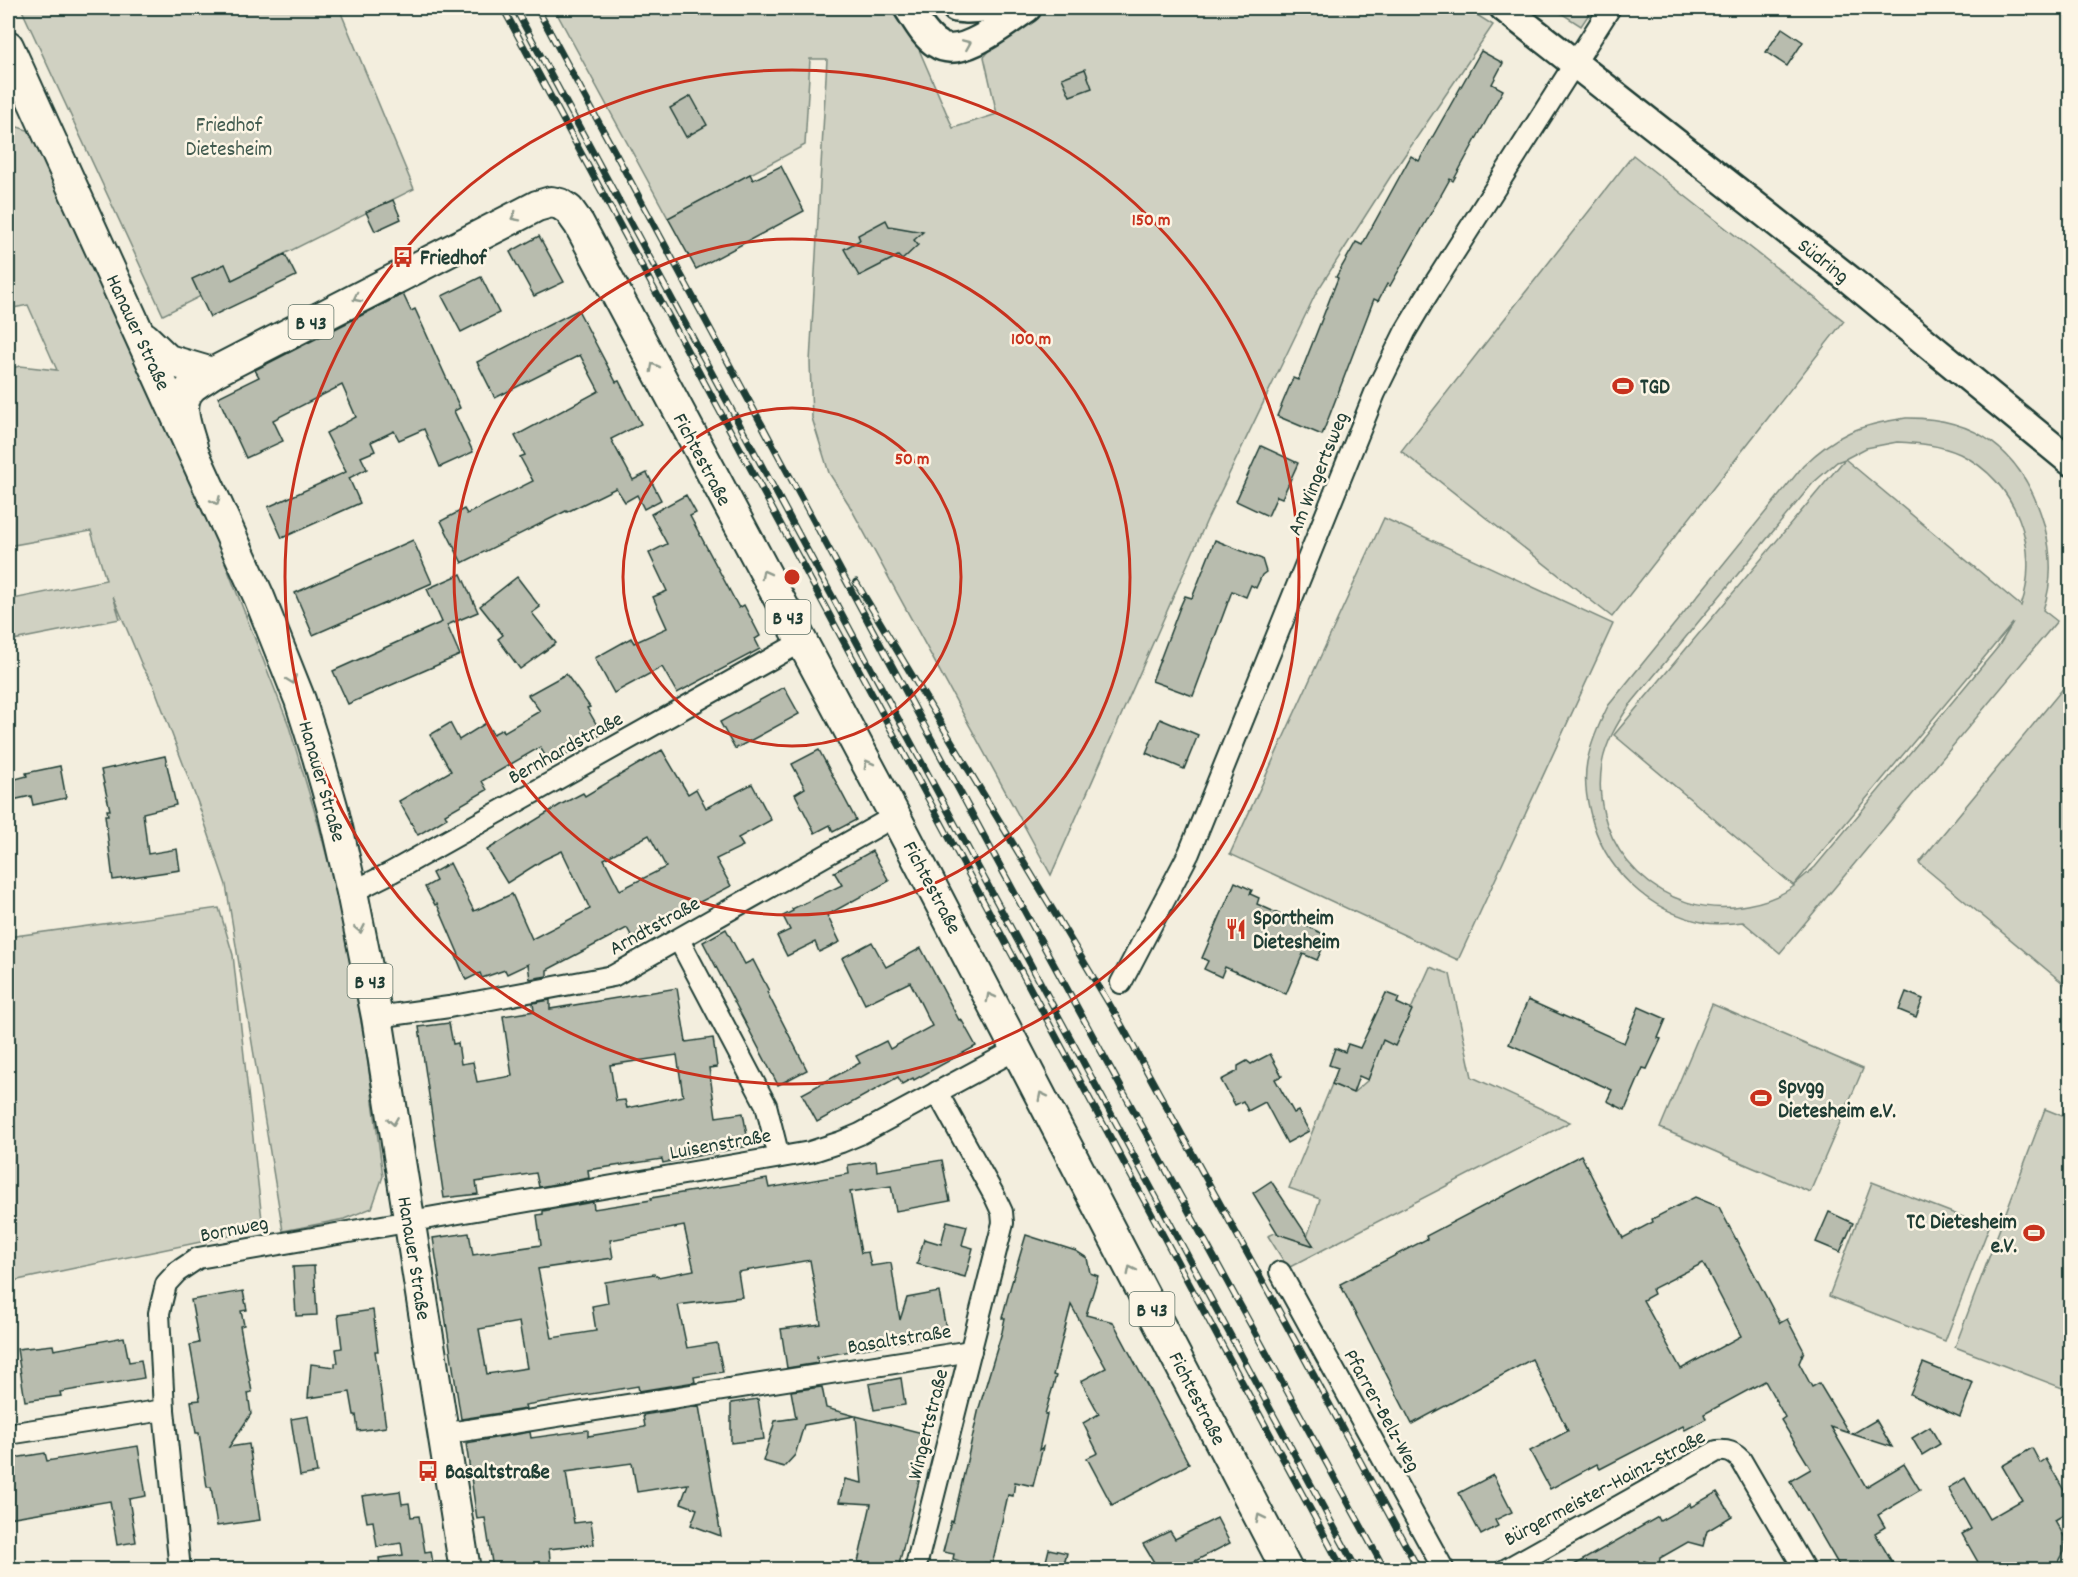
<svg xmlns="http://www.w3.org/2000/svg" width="2078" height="1577" font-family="Dekko,sans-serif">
  <rect width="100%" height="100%" fill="#f3eede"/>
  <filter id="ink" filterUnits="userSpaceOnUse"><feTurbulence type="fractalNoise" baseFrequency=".0167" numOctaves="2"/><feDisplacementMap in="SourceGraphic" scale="12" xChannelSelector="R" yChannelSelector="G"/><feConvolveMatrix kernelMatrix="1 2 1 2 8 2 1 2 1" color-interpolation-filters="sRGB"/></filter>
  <g filter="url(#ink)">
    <!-- green -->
    <g fill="#d0d1c2" stroke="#78877b" stroke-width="1.5" fill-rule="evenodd">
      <path d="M21,8H339L414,189L232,280L224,264L193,279L201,296L163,315Z"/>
      <path d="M554,8H895L911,31L953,128L997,114L984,57L1017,20L1040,8H1466L1493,25L1394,171L1316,293L1207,520L1051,875L848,503L829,473L812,418L810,362L827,59H810L805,145L668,218Z"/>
      <path d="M1553,8H1593L1581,26Z"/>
      <path d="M8,124L34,132L200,499L288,723L319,826L341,912L366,1049L383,1176L372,1208L344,1219L283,1231L226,885L198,803L153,684L143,668L113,596L120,619L8,641V600L106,580L91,531L8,546V369L20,366L57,370L28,305L8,309Z"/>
      <path d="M1633,155L1844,321L1612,617L1401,451Z"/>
      <path d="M1906,418C1979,417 2024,455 2044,524C2052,554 2053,581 2043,610L2057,621L1780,953L1743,922C1731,923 1718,925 1706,923C1648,912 1603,869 1590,812C1586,796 1584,778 1587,762C1591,742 1599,724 1608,706L1803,466C1837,433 1859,425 1906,418ZM1897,442C1919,443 1940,445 1960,454C2016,481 2041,549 2021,606L1845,459L1866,448ZM1845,459L1614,735L1794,886C1781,896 1763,902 1747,905C1663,922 1588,849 1602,764C1606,742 1617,724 1629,706L1813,483L1837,462ZM2013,623L1998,647L1815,867L1794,885Z"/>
      <path d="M1384,518L1613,624L1458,960L1230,854Z"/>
      <path d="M2070,680V989L1919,863Z"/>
      <path d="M219,908L233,955L263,1229L8,1282V937Z"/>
      <path d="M1430,967L1450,974L1472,1077L1570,1122L1288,1268L1268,1236L1275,1233L1305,1243L1320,1199L1289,1188L1332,1084L1353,1093L1368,1080L1381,1039L1395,1045Z"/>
      <path d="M1712,1004L1863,1069L1810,1192L1660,1128Z"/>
      <path d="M2045,1109L2070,1119V1391L1955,1347Z"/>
      <path d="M1872,1182L1989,1227L1945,1341L1829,1296Z"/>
    </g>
    <!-- building -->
    <g fill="#b8bcae" stroke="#1f3d34" stroke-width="1.5" fill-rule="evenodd">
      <path d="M1782,28L1803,42L1787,66L1766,52Z"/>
      <path d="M1481,51L1503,63L1492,84L1503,90L1453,181L1450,179L1390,286L1387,284L1378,301L1374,299L1322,435L1277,416L1293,378L1298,380L1338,278L1336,277L1356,242L1362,245L1411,156L1419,161Z"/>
      <path d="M1085,69L1092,88L1070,96L1062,78Z"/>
      <path d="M691,96L707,125L686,137L670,108Z"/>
      <path d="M781,166L804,211L696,269L668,218L750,174L753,180Z"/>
      <path d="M393,200L401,219L375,231L366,212Z"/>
      <path d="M886,220L889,226L923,232L914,240L918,245L902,260L898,256L859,276L844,249L860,240L858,235Z"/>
      <path d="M539,236L564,282L534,296L510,252Z"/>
      <path d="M285,254L296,276L210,317L192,279L225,264L232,280Z"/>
      <path d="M481,277L499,313L461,332L442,296Z"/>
      <path d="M403,294L411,311L415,309L460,408L454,411L473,452L440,467L424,429L399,440L394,431L371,442L375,451L361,457L367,469L349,478L360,503L282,538L268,507L346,472L326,433L356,417L342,385L273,420L283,441L246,458L218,397L259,377L255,370Z"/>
      <path d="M578,310L616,382L619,381L641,424L611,439L633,480L647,473L661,500L644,509L637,495L625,502L616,488L567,512L566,511L462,563L441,521L464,509L467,514L533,481L520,457L525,455L515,436L599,391L580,355L495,398L477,362Z"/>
      <path d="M1261,446L1298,463L1282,498L1277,496L1268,516L1236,501Z"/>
      <path d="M686,495L696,513L690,516L739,608L744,605L760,636L755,639L760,649L677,693L662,667L614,693L595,658L631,638L634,643L667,628L653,597L667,591L649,553L667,544L651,514Z"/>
      <path d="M413,540L432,583L313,635L295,593Z"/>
      <path d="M1215,540L1262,559L1266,572L1262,575L1256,588L1251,585L1246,597L1232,591L1193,696L1152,681L1180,607L1185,596L1192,598Z"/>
      <path d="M461,574L478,612L447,625L460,655L348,704L333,671L442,622L427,589Z"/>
      <path d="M517,577L540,607L532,613L556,643L520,669L498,639L503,635L480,606Z"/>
      <path d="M566,674L590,707L587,708L602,734L550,764L540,747L482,781L487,790L445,814L447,818L418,835L399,801L451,771L430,735L450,723L459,740L486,723L493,734L503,729L504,732L540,711L528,695Z"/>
      <path d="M784,687L799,714L735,749L720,722Z"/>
      <path d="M1160,719L1198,735L1184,769L1146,753Z"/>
      <path d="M662,750L688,794L696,789L706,808L752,784L771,820L738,838L743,846L716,859L731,886L632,937L627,928L547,970V976L530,979L528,964L507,974L505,970L482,978L480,973L466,980L456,956L459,955L437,904L435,905L425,887L436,881L432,873L450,863L474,911L512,894L532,939L590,909L562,851L543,860L507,883L487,850L560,805L583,793L585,796ZM649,835L666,867L620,890L604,859Z"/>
      <path d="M819,750L856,820L833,832L830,825L815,833L795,794L805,788L792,764Z"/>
      <path d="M165,756L176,805L143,813L148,854L177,849L180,870L113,880L105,815H108L107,810H110L101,770Z"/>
      <path d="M60,766L66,798L33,805L31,796L8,801V781L27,776L26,773Z"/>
      <path d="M872,851L889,881L827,915L840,942L819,952L815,942L787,956L777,936L790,930L783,916L793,911L792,909L842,885L834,872Z"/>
      <path d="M1235,882L1252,890L1250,894L1259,898L1257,904L1328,936L1317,960L1303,954L1286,994L1225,967L1221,977L1204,969L1208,961L1202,958Z"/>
      <path d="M726,929L745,964L753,960L769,991L767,992L807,1070L778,1085L703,942Z"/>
      <path d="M872,942L886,967L921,948L959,1020L961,1019L976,1046L914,1080L913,1078L902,1084L898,1077L817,1122L802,1094L860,1063L856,1056L886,1041L890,1049L932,1026L910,982L865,1004L842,958Z"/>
      <path d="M677,988L686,1042L713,1038L717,1067L709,1068L716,1117L743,1113L749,1146L663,1163L662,1159L588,1170L589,1178L539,1187L536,1173L476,1182L478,1194L444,1198L419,1027L449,1023L453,1044L458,1043L461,1064L473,1062L477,1082L512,1076L503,1016L534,1011L533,1003L550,1000V1009ZM677,1055L683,1096L627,1108L625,1100L616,1101L610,1065Z"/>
      <path d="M1906,992L1923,999L1916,1017L1899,1010Z"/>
      <path d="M1386,993L1399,998L1397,1003L1412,1010L1395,1046L1383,1040L1368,1080L1359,1076L1353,1093L1332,1084L1338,1068L1329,1065L1335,1048L1345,1052L1348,1044L1360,1048Z"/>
      <path d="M1528,1000L1624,1043L1639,1007L1666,1019L1658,1038L1661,1039L1647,1069L1643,1068L1625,1110L1607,1101L1612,1090L1509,1044Z"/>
      <path d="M1270,1054L1282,1076L1275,1079L1294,1113L1298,1111L1309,1131L1287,1143L1265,1102L1248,1111L1243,1101L1235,1105L1221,1080L1238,1071V1066L1247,1061L1251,1064Z"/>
      <path d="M1581,1155L1623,1238L1653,1222L1652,1219L1695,1197L1719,1207L1780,1323L1787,1319L1804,1351L1799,1363L1812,1387L1819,1383L1849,1433L1831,1427L1866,1487L1904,1464L1920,1490L1878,1515L1885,1527L1875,1533L1896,1569H1841L1790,1481L1811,1469L1781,1420L1785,1417L1765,1381L1704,1414L1706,1419L1685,1430L1683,1426L1600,1469L1597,1464L1550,1489L1530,1451L1568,1431L1532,1359L1412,1424L1340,1284L1427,1239L1426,1236ZM1703,1263L1741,1336L1681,1369L1643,1300L1654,1294L1652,1289Z"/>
      <path d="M942,1160L950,1201L896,1211L891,1186L850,1192L861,1253L868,1252L871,1266L891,1263L900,1320L907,1298L939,1292L947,1334L817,1357L818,1363L787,1368L781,1329L821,1324L810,1260L738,1272L742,1297L678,1305L687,1348L717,1343L723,1372L694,1377L695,1382L639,1391L638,1386L525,1405L526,1409L461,1419L433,1238L469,1233L473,1255L541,1245L537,1215L543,1214V1211L593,1202L594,1209L651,1200V1198L767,1179L769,1188L849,1174L848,1165L876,1161L877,1171ZM684,1226L694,1270L658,1277L654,1274L605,1282L608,1303L592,1306L596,1331L552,1338L538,1269L613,1258L610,1240ZM519,1322L527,1368L487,1374L479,1329Z"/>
      <path d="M1271,1181L1314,1246L1278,1234L1253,1193Z"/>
      <path d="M1829,1212L1853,1223L1840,1252L1816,1242Z"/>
      <path d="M947,1221L967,1226L962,1245L973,1248L965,1277L917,1264L924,1239L941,1244Z"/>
      <path d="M1026,1235L1076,1251L1087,1258L1090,1273L1098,1276L1086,1315L1113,1322L1189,1464L1112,1505L1087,1458L1098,1453L1083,1423L1099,1414L1081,1381L1106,1368L1071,1305L1053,1375L1056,1376L1045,1414H1047L1039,1450L1043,1447L1033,1486L1015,1482L1013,1496L1008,1495L992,1565L985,1563L983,1568L953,1559L954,1554L943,1552L951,1521L953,1522L979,1408L1002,1332L1005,1318H1002L1009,1292Z"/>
      <path d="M314,1266L317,1315L296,1316L293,1267Z"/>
      <path d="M243,1291L247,1310L241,1311L244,1325L240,1326L252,1392L248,1393L251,1414L229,1447L249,1444L260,1520L217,1526L211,1487H207L199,1433H196L191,1401L200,1400L190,1345L199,1343L191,1300Z"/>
      <path d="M373,1310L378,1351H375L386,1427L358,1431L356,1415H354L350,1392L308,1398L311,1364L335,1367V1363H338L336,1349L342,1348L338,1315Z"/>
      <path d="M124,1337L129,1362L141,1360L144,1378L60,1392L61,1396L25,1401L17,1349L53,1345L54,1350Z"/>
      <path d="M1923,1363L1973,1383L1960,1417L1910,1394Z"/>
      <path d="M901,1378L905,1405L874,1410L869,1384Z"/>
      <path d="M822,1387L826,1408L855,1416L804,1425L795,1455L784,1467L763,1461L775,1421L796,1418L791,1391Z"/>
      <path d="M758,1399L764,1439L731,1443V1403Z"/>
      <path d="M699,1406L721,1536L691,1525L697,1509L681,1503L688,1484L637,1492L632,1463L566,1472L574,1523L591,1521L594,1544L549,1549L551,1569H493L485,1518L477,1519L466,1443L530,1432L531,1438L588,1430V1436L645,1427L643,1415Z"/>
      <path d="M308,1416L317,1473L300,1476L291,1419Z"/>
      <path d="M856,1416L930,1435L898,1569H888L858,1562L871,1504L839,1502L845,1479L862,1483Z"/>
      <path d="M1876,1420L1892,1447L1852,1434Z"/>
      <path d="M1930,1427L1940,1444L1922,1455L1912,1438Z"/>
      <path d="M138,1446L146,1496L129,1499L136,1542L117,1545L110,1501L8,1518V1459L45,1453L47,1461Z"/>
      <path d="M2032,1448L2040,1463L2046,1459L2070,1501V1511L2055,1520L2065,1538L2064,1552L2055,1569H1982L1962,1534L1971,1529L1948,1488L1965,1478L1989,1519L2022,1500L2002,1466Z"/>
      <path d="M1493,1475L1512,1512L1495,1520L1498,1526L1481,1535L1459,1493Z"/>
      <path d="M400,1491L402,1504L409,1503L411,1517L419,1516L425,1552L431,1551L434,1569H380L379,1558L403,1555L401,1543L377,1547L373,1521L367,1522L362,1496Z"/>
      <path d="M1717,1492L1732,1516L1707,1531L1703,1546L1688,1542L1660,1558L1659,1566L1644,1561L1642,1569H1567L1658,1517L1660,1521L1690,1504L1691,1507Z"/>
      <path d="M1217,1518L1230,1543L1180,1569H1158L1143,1544L1170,1531L1175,1539Z"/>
      <path d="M1049,1549L1067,1553L1063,1569H1044Z"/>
    </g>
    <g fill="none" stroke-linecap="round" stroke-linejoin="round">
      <defs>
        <g id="street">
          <path d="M352,892L392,872L801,642"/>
          <path d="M679,940L766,1105L779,1157"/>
          <path d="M1121,983L1189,853L1375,393L1405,332L1424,300L1610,8"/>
          <path d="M377,1017L449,1007L613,976L895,816"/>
          <path d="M1280,1272L1444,1570"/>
          <path d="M8,1434L164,1410"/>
          <path d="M443,1434L971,1351"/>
          <path d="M180,1570L164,1410L159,1313L166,1284L177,1272L198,1258L810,1152L841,1142L860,1134L1017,1049"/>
          <path d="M915,1570L1003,1223L1002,1212L995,1197L937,1092"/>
          <path d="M1505,1570L1717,1451C1728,1450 1733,1452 1741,1460L1805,1570"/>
        </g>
        <g id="secondary">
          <path d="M908,8C916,20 924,36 937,44C960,61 1008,21 1027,8"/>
          <path d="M956,8L967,9L985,8"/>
          <path d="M1504,8L1850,280L2070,461"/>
        </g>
        <g id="primary">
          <path d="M8,46L259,597L300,700L318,757L333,810L352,892L377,1017L465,1570"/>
          <path d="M145,338L168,360L212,373"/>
          <path d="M192,447C187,429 175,402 192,387C198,382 206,378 212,373L537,206L551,202L560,204L569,210L579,224L895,816L1287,1570"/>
        </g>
      </defs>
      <!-- street casing -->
      <use href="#street" stroke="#1f3d34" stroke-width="24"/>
      <!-- secondary casing -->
      <use href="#secondary" stroke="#1f3d34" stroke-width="32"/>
      <!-- primary casing -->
      <use href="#primary" stroke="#1f3d34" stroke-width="34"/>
      <!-- street -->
      <use href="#street" stroke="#fcf5e5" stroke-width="20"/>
      <!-- secondary -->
      <use href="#secondary" stroke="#fcf5e5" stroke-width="27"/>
      <!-- primary -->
      <use href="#primary" stroke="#fcf5e5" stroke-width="30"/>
      <defs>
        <g id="rail">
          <path d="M503,8L1343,1570"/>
          <path d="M515,8L1357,1570"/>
          <path d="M537,8L1013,890L1385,1570"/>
          <path d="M856,582L1117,1017L1273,1300L1419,1570"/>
        </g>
      </defs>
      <!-- rail casing -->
      <use href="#rail" stroke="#1f3d34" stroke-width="7"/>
      <!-- rail -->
      <use href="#rail" stroke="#fcf5e5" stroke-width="4.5" stroke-dasharray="14" stroke-linecap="butt"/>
    </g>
    <!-- one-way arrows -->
    <defs><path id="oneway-chevron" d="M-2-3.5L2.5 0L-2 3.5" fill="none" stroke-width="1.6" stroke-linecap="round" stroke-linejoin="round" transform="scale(1.5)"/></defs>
    <g stroke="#8e998c">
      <use href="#oneway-chevron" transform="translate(967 44) rotate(-23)"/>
      <use href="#oneway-chevron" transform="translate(515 217) rotate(153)"/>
      <use href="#oneway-chevron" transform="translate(357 298) rotate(153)"/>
      <use href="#oneway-chevron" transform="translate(654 367) rotate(-118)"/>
      <use href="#oneway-chevron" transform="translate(216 501) rotate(66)"/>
      <use href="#oneway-chevron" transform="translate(765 574) rotate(-118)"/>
      <use href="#oneway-chevron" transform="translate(292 680) rotate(69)"/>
      <use href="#oneway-chevron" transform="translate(868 764) rotate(-118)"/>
      <use href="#oneway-chevron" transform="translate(360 929) rotate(79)"/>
      <use href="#oneway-chevron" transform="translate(990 997) rotate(-118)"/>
      <use href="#oneway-chevron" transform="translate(1042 1096) rotate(-117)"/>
      <use href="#oneway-chevron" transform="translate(393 1121) rotate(81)"/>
      <use href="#oneway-chevron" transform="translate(1131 1270) rotate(-117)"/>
      <use href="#oneway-chevron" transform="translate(1260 1518) rotate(-117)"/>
    </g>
  </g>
  <!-- distance rings -->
  <g fill="none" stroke="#c8321e" stroke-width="3">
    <circle cx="792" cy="577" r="169"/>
    <circle cx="792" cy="577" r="338"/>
    <circle cx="792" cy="577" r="507"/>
  </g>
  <!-- icons -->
  <defs>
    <symbol id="bus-bare" viewBox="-9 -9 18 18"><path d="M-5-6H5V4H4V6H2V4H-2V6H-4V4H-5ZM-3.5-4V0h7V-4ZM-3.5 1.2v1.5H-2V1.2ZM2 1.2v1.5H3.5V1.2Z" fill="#c8321e" stroke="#fcf5e5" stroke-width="2.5" paint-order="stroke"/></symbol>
    <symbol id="stadium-bare" viewBox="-9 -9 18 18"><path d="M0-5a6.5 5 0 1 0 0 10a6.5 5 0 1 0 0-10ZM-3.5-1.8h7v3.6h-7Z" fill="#c8321e" stroke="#fcf5e5" stroke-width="2.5" paint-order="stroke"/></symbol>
    <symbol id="restaurant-bare" viewBox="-9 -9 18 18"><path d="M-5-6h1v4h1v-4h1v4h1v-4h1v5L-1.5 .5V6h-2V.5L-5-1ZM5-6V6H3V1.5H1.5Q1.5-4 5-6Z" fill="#c8321e" stroke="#fcf5e5" stroke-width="2.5" paint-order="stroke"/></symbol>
  </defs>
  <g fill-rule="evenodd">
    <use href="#bus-bare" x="388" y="242" width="30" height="30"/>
    <use href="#stadium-bare" x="1608" y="371" width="30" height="30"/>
    <use href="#restaurant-bare" x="1221" y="914" width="30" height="30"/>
    <use href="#stadium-bare" x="1746" y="1083" width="30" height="30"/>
    <use href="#stadium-bare" x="2019" y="1218" width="30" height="30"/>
    <use href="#bus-bare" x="413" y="1456" width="30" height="30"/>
  </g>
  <g text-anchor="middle" stroke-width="5" stroke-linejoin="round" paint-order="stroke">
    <!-- shield labels -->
    <g fill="#fcf5e5" stroke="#617469" stroke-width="1.5">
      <rect x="288.5" y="305" width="45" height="34" rx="4.5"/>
      <rect x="765.5" y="600" width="45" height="34" rx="4.5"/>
      <rect x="347.5" y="964" width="45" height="34" rx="4.5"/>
      <rect x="1129.5" y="1292" width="45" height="34" rx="4.5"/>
    </g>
    <g font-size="20" font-weight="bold" fill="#1f3d34">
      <text x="311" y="329">B 43</text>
      <text x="788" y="624">B 43</text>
      <text x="370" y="988">B 43</text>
      <text x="1152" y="1316">B 43</text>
    </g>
    <!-- park labels -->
    <g font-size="21" fill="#425b50" stroke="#fcf5e5">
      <text x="229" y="131">Friedhof<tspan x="229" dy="24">Dietesheim</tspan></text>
    </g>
    <!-- poi labels -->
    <g font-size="21" font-weight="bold" fill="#1f3d34" stroke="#fcf5e5" text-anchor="start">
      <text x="420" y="264">Friedhof</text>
      <text x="1640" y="393">TGD</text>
      <text x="1253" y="924">Sportheim<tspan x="1253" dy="24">Dietesheim</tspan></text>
      <text x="1778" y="1093">Spvgg<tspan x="1778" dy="24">Dietesheim e.V.</tspan></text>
      <text x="2017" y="1228" text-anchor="end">TC Dietesheim<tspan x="2017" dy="24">e.V.</tspan></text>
      <text x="445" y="1478">Basaltstraße</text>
    </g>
    <!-- street labels -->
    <g font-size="21" fill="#1f3d34" stroke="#fcf5e5">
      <text transform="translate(1824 260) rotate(38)" y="7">Südring</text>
      <text transform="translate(139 332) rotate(65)" y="7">Hanauer Straße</text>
      <text transform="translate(703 459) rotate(62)" y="7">Fichtestraße</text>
      <text transform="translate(1317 473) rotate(-68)" y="7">Am Wingertsweg</text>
      <text transform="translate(565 747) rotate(-29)" y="7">Bernhardstraße</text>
      <text transform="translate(323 781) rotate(74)" y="7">Hanauer Straße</text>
      <text transform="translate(933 887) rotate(62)" y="7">Fichtestraße</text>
      <text transform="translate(654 925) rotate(-29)" y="7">Arndtstraße</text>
      <text transform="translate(720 1143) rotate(-10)" y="7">Luisenstraße</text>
      <text transform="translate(234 1228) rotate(-11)" y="7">Bornweg</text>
      <text transform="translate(415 1258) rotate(81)" y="7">Hanauer Straße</text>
      <text transform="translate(899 1338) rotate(-9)" y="7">Basaltstraße</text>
      <text transform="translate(1198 1398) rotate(63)" y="7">Fichtestraße</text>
      <text transform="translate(1383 1410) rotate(61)" y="7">Pfarrer-Belz-Weg</text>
      <text transform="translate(927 1424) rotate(-76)" y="7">Wingertstraße</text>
      <text transform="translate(1604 1487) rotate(-28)" y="7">Bürgermeister-Hainz-Straße</text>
    </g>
  </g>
  <circle cx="792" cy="577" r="9" fill="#c8321e" stroke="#fcf5e5" stroke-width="3"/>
  <g font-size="18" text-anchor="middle" font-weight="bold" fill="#c8321e" stroke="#fcf5e5" stroke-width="5" stroke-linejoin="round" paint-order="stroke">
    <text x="1151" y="225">150 m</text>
    <text x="1031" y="344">100 m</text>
    <text x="912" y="464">50 m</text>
  </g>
  <!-- margin -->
  <rect width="2078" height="1577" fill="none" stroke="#fcf5e5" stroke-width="30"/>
  <rect x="15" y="15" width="2048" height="1547" fill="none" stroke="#1f3d34" stroke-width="2" filter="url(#ink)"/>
</svg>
